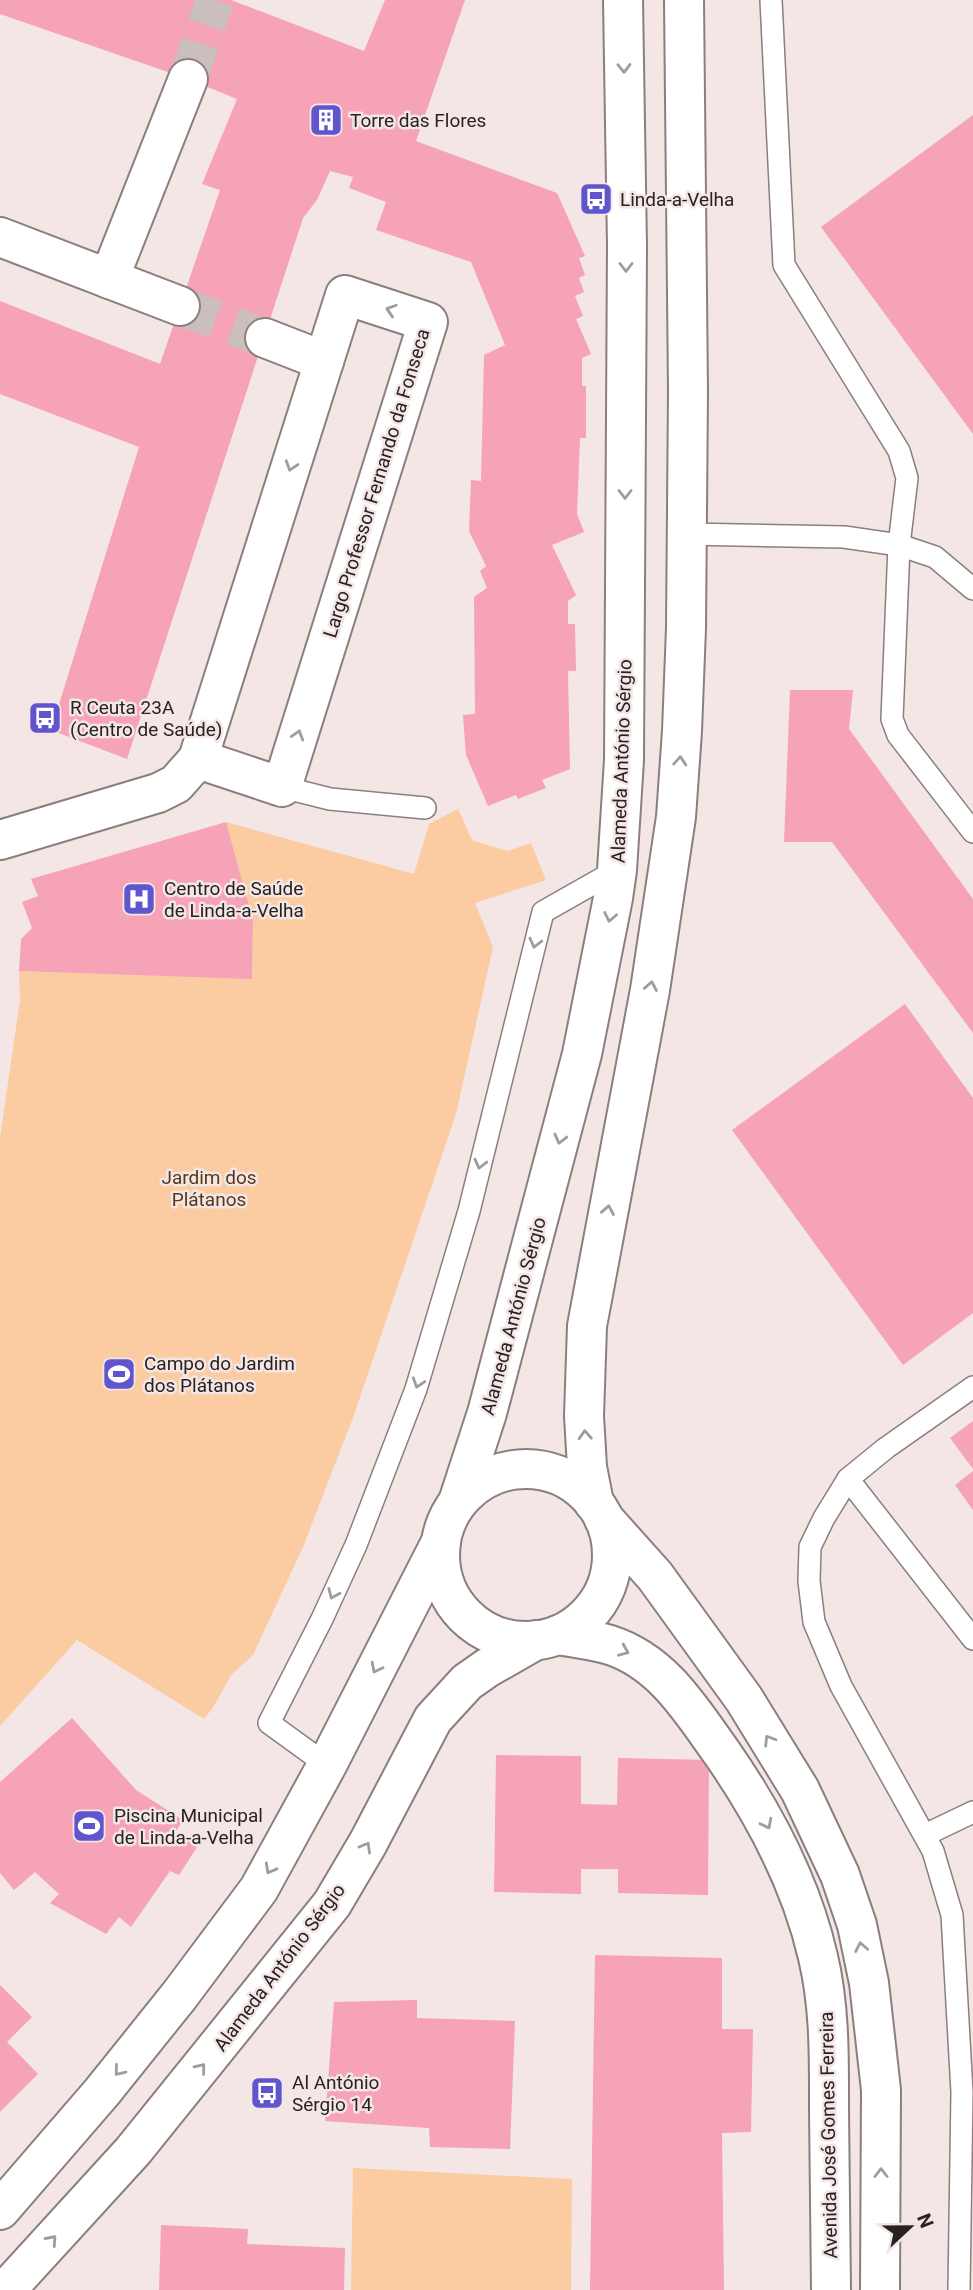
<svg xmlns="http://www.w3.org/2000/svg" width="973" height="2290" font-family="Roboto,sans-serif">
  <rect width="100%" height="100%" fill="#f4e6e5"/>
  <!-- green -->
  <g fill="#fbcca1">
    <path d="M458,809L472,840L507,851L531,843L546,880L475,903L493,947L456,1114L354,1415L303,1547L253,1655L232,1674L212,1709L204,1719L77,1640L0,1726V1138L20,1000L19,971L252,978L253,920L226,822L414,874L429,824Z"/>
    <path d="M353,2168L572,2179L571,2290H351Z"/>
  </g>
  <!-- building -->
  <g fill="#f6a2b7">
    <path d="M0,0H231L364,51L385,0H465L416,141L557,193L585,256L579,258L585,275L579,278L584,292L575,296L583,316L576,319L591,354L582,358V386H586V438H580L577,514L584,532L552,545L576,595L568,601V624H575L576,671H568L570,769L542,780L546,788L518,799L516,795L488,806L466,755L463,715L475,714L474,597L487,588L480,571L486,566L469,531L471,480L481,481L484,355L505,345L471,262L376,230L386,202L349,188L353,177L330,171L317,200L303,218L127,759L51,730L139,447L0,394V301L160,364L220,190L202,184L237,99L188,79L0,14Z"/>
    <path d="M973,115V434L821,227Z"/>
    <path d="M790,690H853L849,729L973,899V1033L832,842H784Z"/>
    <path d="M226,822L253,920L252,979L19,971L21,939L32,928L22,902L38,896L31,879Z"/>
    <path d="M905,1004L973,1098V1313L903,1365L732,1130Z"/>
    <path d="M973,1421V1469L950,1438Z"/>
    <path d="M973,1471V1510L955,1485Z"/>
    <path d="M72,1718L136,1790L183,1820L175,1833L197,1847L179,1875L170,1871L131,1927L119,1917L106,1934L50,1903L59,1894L35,1872L14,1890L0,1873V1782Z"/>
    <path d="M496,1755L581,1756V1804L617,1805L618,1758L709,1760L708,1895L618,1893V1869H581V1894L494,1892Z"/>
    <path d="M595,1955L722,1958V2029H753L751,2132L722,2133L724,2290H590Z"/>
    <path d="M0,1985L32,2017L7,2042L38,2074L0,2112Z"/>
    <path d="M417,2000V2018L515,2021L510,2149L430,2147L429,2128L325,2121L334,2002Z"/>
    <path d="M161,2225L248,2229L247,2244L345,2248L344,2290H159Z"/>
  </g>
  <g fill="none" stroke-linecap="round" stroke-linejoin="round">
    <!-- street-tunnel -->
    <g stroke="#cbbfbe" stroke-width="38" stroke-dasharray="38 19" stroke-linecap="butt">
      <path d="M188,79L215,0"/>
      <path d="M180,306L265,338"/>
    </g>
    <defs>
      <g id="lane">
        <path d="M687,534L844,537L899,545L907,478L899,451L784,265L771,0"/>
        <path d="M973,589L935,557L899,545L892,719L898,735L973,832"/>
        <path d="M282,787L330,799L425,808"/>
        <path d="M848,1479L973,1639"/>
        <path d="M327,1765L269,1723L322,1619L356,1545L416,1389L469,1211L543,912L617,870"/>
        <path d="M925,1835L973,1812"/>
        <path d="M959,2290L962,2092L952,1915L933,1851L841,1686L814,1622L809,1581L810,1547L824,1518L848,1479L886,1448L973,1387"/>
      </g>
      <g id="street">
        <path d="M0,237L180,306"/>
        <path d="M109,279L188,79"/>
        <path d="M265,338L324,361"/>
        <path d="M0,840L158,793L176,784L198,759L345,295L428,322L282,787L198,759"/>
      </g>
      <g id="secondary">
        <circle cx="526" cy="1555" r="86"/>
        <path d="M458,1502L487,1413L582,1054L613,898L617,870L624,760L627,246L623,0"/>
        <path d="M594,1503L587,1467L584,1416L587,1326L650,990L676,817L682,731L686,628L688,391L684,0"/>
        <path d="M604,1519L655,1576L744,1699L800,1790L840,1875L857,1925L869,1983L881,2090L880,2290"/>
        <path d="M558,1635C575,1638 593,1640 610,1645C663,1662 691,1710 722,1753C765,1815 801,1883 818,1957C830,2007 829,2059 829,2110C830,2170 830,2230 831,2290"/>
        <path d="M0,2210L102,2092L179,1996L259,1889L327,1765L441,1542"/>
        <path d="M6,2290L133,2151L332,1904L368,1843L433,1719L467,1682L487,1668L536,1640"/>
      </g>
    </defs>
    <!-- lane casing -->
    <use href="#lane" stroke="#8b7f7e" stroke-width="24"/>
    <!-- street casing -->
    <use href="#street" stroke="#8b7f7e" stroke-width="42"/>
    <!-- secondary casing -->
    <use href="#secondary" stroke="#8b7f7e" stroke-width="42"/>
    <!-- lane -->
    <use href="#lane" stroke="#fff" stroke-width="21"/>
    <!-- street -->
    <use href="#street" stroke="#fff" stroke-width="38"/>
    <!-- secondary -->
    <use href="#secondary" stroke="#fff" stroke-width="38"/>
  </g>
  <!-- one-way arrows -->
  <defs><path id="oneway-chevron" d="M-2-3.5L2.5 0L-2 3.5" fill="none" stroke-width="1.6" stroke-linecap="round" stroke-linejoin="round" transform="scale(1.75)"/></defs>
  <g stroke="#9e9c9c">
    <use href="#oneway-chevron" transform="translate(624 68) rotate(89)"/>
    <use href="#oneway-chevron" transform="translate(626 267) rotate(90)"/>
    <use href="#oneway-chevron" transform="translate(391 310) rotate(-162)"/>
    <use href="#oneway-chevron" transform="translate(291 466) rotate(108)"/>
    <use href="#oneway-chevron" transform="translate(625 494) rotate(90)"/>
    <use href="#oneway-chevron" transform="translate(298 735) rotate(-73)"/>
    <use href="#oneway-chevron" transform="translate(680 761) rotate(-86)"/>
    <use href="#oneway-chevron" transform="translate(610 917) rotate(101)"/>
    <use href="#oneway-chevron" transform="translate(535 943) rotate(104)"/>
    <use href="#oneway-chevron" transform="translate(651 986) rotate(-80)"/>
    <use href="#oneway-chevron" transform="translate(560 1139) rotate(104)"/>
    <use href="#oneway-chevron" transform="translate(480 1164) rotate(104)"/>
    <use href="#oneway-chevron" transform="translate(608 1210) rotate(-80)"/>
    <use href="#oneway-chevron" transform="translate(418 1383) rotate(108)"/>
    <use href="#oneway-chevron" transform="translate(585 1435) rotate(-93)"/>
    <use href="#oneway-chevron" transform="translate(333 1594) rotate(114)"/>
    <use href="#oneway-chevron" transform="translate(624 1651) rotate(23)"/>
    <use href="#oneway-chevron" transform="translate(376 1668) rotate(117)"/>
    <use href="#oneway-chevron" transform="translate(769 1740) rotate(-122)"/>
    <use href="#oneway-chevron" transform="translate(767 1824) rotate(63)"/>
    <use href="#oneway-chevron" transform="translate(366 1847) rotate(-60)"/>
    <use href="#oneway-chevron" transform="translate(270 1869) rotate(119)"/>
    <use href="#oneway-chevron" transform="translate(861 1947) rotate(-101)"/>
    <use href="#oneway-chevron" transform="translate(201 2068) rotate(-51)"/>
    <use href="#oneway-chevron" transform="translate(119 2071) rotate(129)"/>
    <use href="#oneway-chevron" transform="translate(881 2173) rotate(-90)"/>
    <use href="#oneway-chevron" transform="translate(52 2240) rotate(-48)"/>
  </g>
  <!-- icons -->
  <defs>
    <symbol id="building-square" viewBox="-11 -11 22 22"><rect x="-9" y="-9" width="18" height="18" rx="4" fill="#6155ce" stroke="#f4e6e5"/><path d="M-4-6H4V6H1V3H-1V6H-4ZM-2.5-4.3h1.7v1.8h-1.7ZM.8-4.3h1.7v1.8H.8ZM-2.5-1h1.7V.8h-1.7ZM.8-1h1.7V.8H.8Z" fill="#fff"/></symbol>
    <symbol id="bus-square" viewBox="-11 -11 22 22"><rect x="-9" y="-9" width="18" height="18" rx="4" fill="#6155ce" stroke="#f4e6e5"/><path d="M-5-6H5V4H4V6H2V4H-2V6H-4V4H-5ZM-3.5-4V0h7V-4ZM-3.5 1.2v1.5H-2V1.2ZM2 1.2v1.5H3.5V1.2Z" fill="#fff"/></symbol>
    <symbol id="hospital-square" viewBox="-11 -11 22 22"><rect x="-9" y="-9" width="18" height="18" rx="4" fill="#6155ce" stroke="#f4e6e5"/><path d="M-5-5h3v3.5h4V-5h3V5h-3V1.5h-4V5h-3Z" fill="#fff"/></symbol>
    <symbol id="stadium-square" viewBox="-11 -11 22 22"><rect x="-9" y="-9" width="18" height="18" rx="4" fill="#6155ce" stroke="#f4e6e5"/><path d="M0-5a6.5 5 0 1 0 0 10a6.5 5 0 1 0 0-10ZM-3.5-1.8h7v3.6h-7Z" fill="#fff"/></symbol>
  </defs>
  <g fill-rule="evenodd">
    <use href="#building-square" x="307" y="101" width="38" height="38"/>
    <use href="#bus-square" x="577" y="180" width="38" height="38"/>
    <use href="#bus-square" x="26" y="699" width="38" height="38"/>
    <use href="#hospital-square" x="120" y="880" width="38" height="38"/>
    <use href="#stadium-square" x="100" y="1355" width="38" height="38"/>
    <use href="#stadium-square" x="70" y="1807" width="38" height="38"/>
    <use href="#bus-square" x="248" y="2074" width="38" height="38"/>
  </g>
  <g text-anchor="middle" stroke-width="5" stroke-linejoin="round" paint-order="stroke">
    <!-- poi labels -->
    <g font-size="19" fill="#282322" stroke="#f4e6e5" text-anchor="start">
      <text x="350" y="127">Torre das Flores</text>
      <text x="620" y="206">Linda-a-Velha</text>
      <text x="70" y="714">R Ceuta 23A<tspan x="70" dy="22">(Centro de Saúde)</tspan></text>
      <text x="164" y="895">Centro de Saúde<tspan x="164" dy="22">de Linda-a-Velha</tspan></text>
      <text x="144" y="1370">Campo do Jardim<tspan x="144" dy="22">dos Plátanos</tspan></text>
      <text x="114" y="1822">Piscina Municipal<tspan x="114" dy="22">de Linda-a-Velha</tspan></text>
      <text x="292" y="2089">Al António<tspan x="292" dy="22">Sérgio 14</tspan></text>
    </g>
    <!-- street labels -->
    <g font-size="19" fill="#282322" stroke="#f4e6e5">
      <text transform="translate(376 483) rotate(-73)" y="7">Largo Professor Fernando da Fonseca</text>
      <text transform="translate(621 761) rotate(-88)" y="7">Alameda António Sérgio</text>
      <text transform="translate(513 1316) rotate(-75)" y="7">Alameda António Sérgio</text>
      <text transform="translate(279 1967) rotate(-53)" y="7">Alameda António Sérgio</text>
      <text transform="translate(828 2135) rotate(-91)" y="7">Avenida José Gomes Ferreira</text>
    </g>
    <!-- park labels -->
    <g font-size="19" fill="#573818" stroke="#f4e6e5">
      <text x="209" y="1184">Jardim dos<tspan x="209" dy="22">Plátanos</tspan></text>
    </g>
  </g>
  <!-- north arrow -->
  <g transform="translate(910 2227) rotate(68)" stroke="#f4e6e5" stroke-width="5" paint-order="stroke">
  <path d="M0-5L12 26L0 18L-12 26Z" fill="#282322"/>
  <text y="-10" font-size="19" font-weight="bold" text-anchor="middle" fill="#282322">N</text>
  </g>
</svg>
